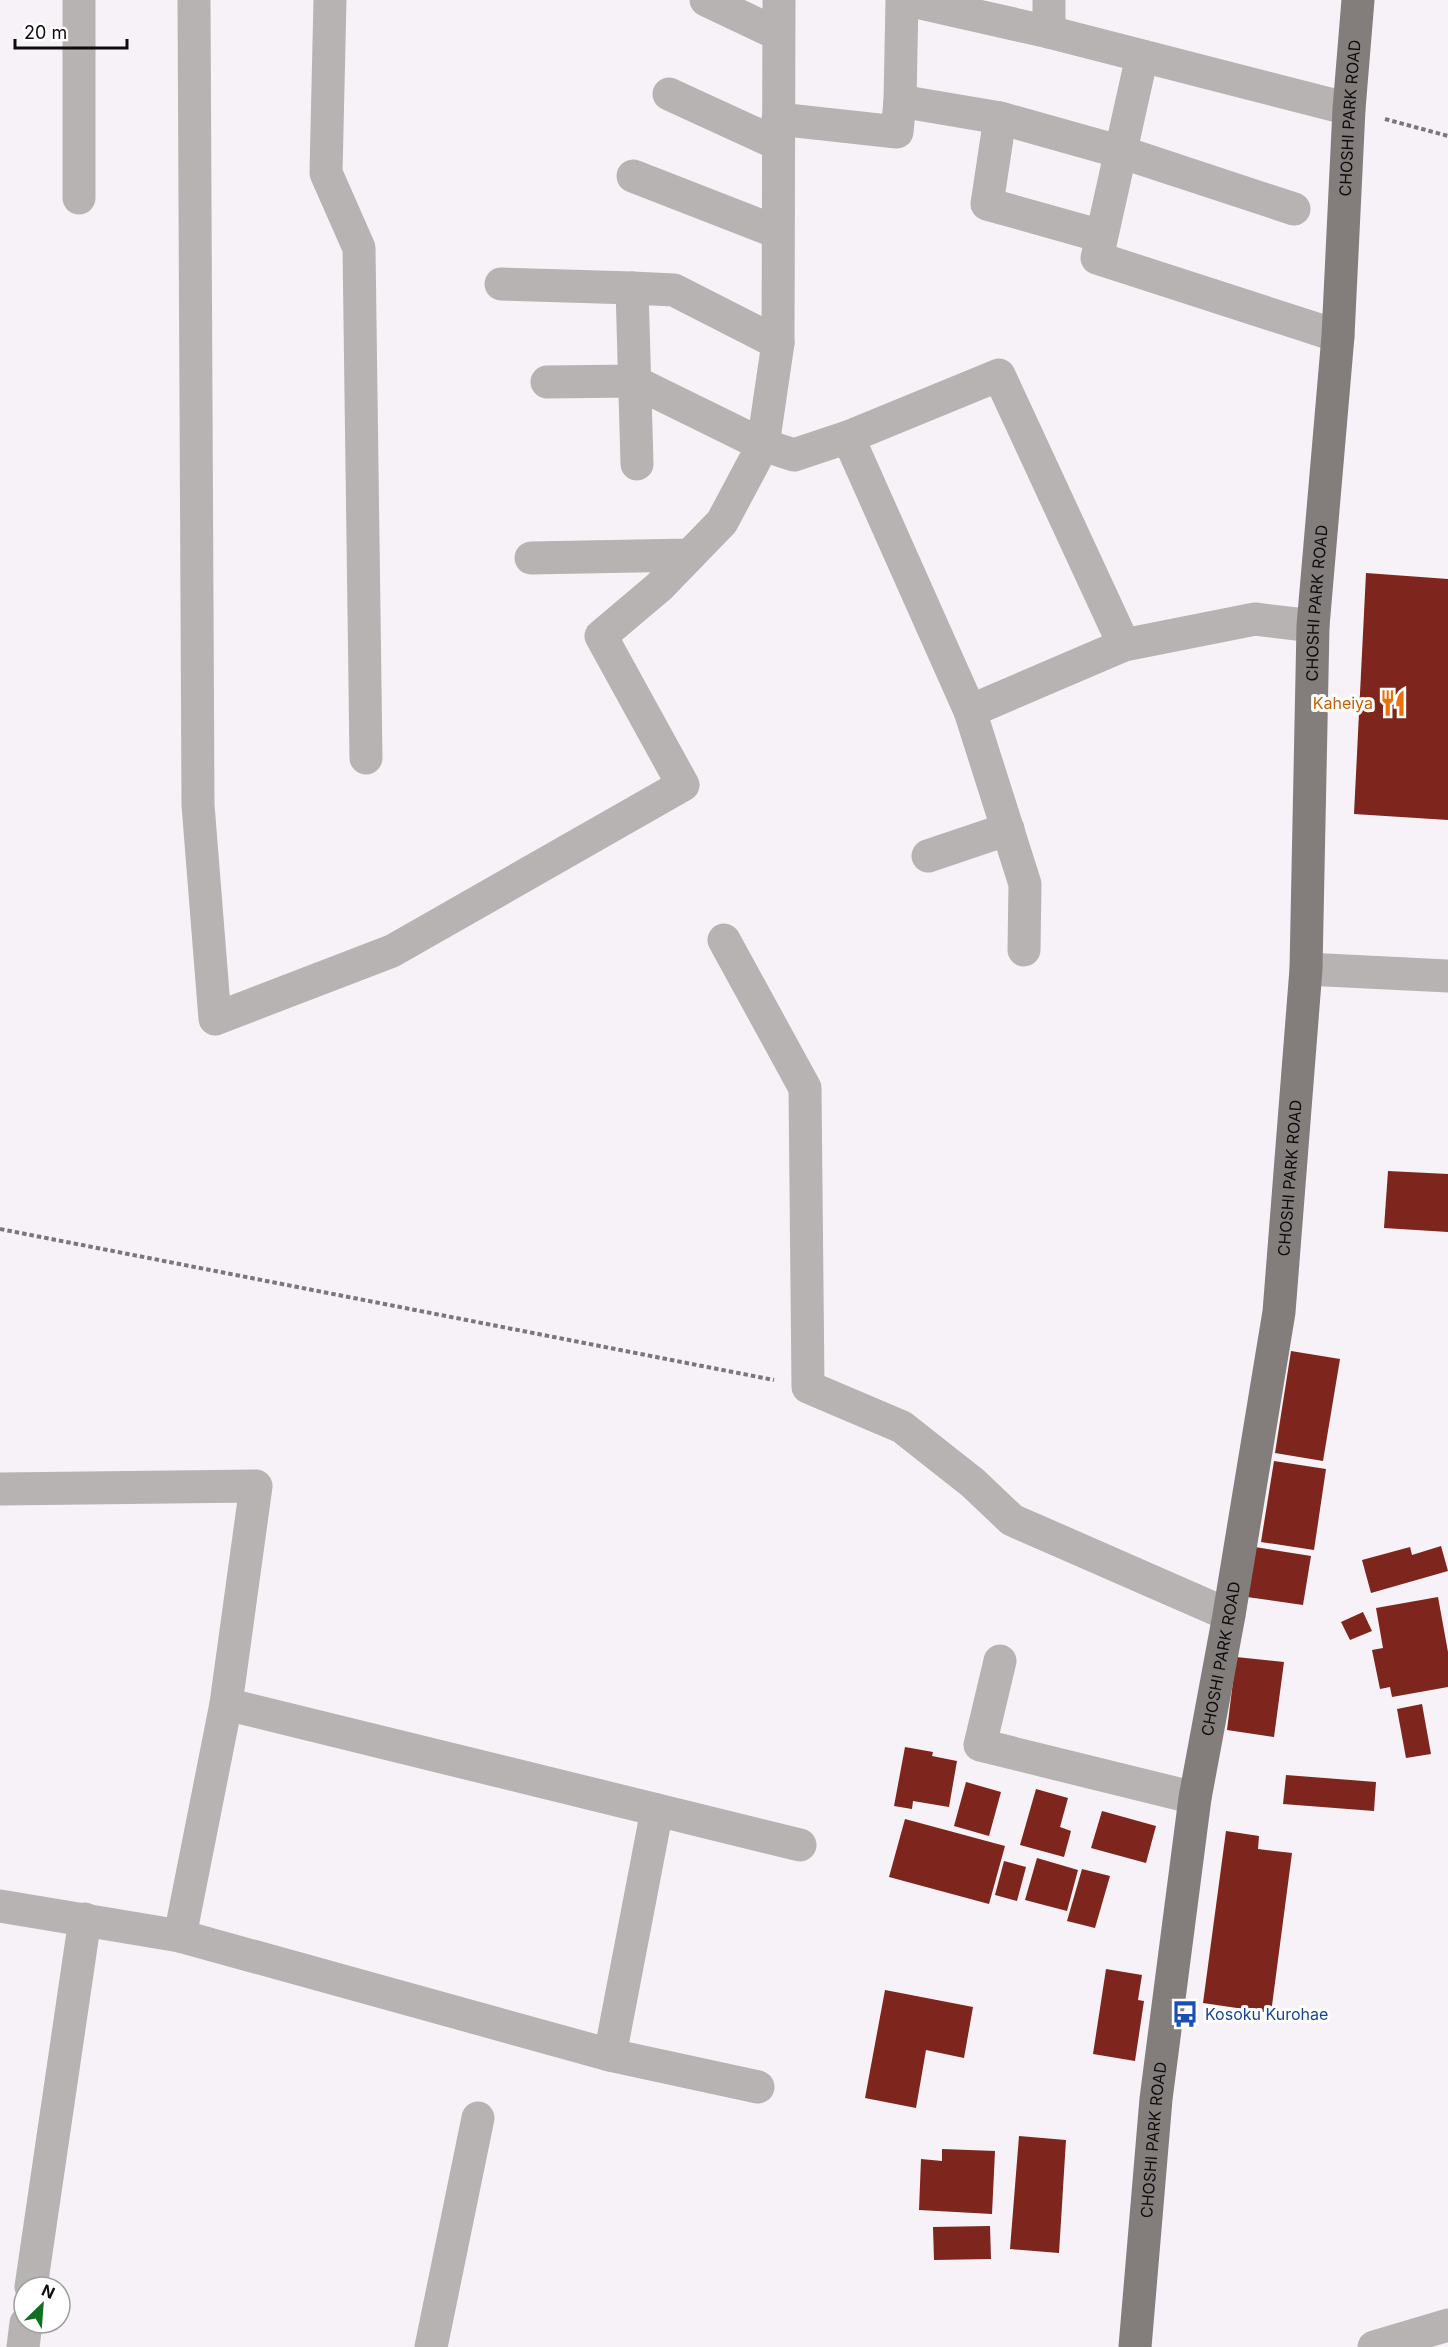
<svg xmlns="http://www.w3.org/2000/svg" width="1448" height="2347" font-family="Inter,sans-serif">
  <rect width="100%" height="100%" fill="#f6f2f7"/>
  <!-- building -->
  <g fill="#7e251d">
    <path d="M1366,573L1448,579V820L1354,814Z"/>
    <path d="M1388,1171L1448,1174V1232L1384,1228Z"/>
    <path d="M1291,1351L1340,1359L1323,1461L1275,1453Z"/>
    <path d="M1274,1461L1326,1469L1314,1550L1261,1542Z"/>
    <path d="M1441,1546L1448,1571L1371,1593L1362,1560L1410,1547L1412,1555Z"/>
    <path d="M1255,1547L1311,1556L1303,1605L1247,1597Z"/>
    <path d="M1438,1597L1448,1652V1687L1392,1697L1390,1687L1380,1689L1372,1650L1383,1648L1376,1608Z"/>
    <path d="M1363,1612L1372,1631L1350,1640L1341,1622Z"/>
    <path d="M1236,1657L1284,1662L1274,1737L1227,1730Z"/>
    <path d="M1422,1704L1431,1754L1406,1758L1397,1709Z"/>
    <path d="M905,1747L933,1752L932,1756L957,1761L949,1807L913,1801L912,1809L894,1806Z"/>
    <path d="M1286,1775L1376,1782L1374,1811L1283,1804Z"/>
    <path d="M966,1782L1001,1792L989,1836L954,1826Z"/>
    <path d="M1036,1789L1068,1798L1060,1827L1071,1831L1064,1857L1020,1845Z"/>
    <path d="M1102,1811L1156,1826L1146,1863L1091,1848Z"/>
    <path d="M905,1819L1005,1846L989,1904L889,1877Z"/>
    <path d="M1226,1831L1259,1836L1258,1849L1292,1853L1271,2013L1203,2003Z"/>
    <path d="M1037,1858L1078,1870L1067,1911L1025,1900Z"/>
    <path d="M1004,1861L1026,1867L1017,1901L995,1895Z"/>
    <path d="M1082,1869L1110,1876L1095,1928L1067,1921Z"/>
    <path d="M1106,1969L1142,1975L1138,2000L1144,2001L1135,2061L1093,2054Z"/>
    <path d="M885,1990L973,2007L964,2058L926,2050L916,2108L865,2098Z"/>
    <path d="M1019,2136L1066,2140L1059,2253L1010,2249Z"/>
    <path d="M942,2149L995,2151L992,2214L919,2210L921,2159L942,2161Z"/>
    <path d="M990,2226L991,2259L934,2260L933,2227Z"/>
  </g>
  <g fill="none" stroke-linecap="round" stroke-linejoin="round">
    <!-- path -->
    <g stroke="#7a777b" stroke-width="4" stroke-dasharray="4.5 3" stroke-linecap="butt">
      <path d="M1385,119L1448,136"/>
      <path d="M0,1229L774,1380"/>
    </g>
    <!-- minor -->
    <g stroke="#b6b3b2" stroke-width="33">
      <path d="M194,0L198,805L215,1019L392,951L683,785L601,636L659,587L690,555"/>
      <path d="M330,0L326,173L359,248L366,758"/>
      <path d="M706,0L778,34"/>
      <path d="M907,0L1049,32L1349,109"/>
      <path d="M1049,32V0"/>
      <path d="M1142,56L1097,258L1338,336"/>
      <path d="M669,94L778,144"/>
      <path d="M900,101L1000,118L1121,152L1294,209"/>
      <path d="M1000,118L987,204L1101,236"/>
      <path d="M778,119L897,132L900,101L902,0"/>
      <path d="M633,176L777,232"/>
      <path d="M79,198V0"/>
      <path d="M501,284L632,288"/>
      <path d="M547,382L633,381L763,445L794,455L848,437L999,375L1124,645"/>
      <path d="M848,437L970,711L1025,884L1024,950"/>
      <path d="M637,464L632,288L674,290L778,343"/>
      <path d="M531,558L690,555L722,522L763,445L778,343L779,0"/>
      <path d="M970,711L1124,645L1255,619L1313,626"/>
      <path d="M928,856L1008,829"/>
      <path d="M724,940L805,1088L808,1387L902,1427L973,1483L1012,1520L1229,1615"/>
      <path d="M1306,969L1448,976"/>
      <path d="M0,1489L256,1486L226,1704L180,1936"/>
      <path d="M1000,1661L980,1745L1195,1798"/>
      <path d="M226,1704L800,1845"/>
      <path d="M0,1906L180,1936L610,2055L758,2087"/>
      <path d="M610,2055L657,1810"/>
      <path d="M31,2287L85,1919"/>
      <path d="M23,2347L26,2323"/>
      <path d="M431,2347L478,2118"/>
      <path d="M1374,2347L1448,2325"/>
    </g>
    <!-- major -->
    <path stroke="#837e7c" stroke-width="33" id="s1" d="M1135,2347L1156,2099L1195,1798L1229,1615L1279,1312L1306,969L1313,626L1338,336L1349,109L1358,0"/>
  </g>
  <!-- icons -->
  <defs>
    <symbol id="restaurant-bare" viewBox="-9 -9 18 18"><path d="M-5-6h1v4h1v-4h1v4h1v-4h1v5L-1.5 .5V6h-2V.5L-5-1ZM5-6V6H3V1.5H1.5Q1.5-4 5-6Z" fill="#e8710a" stroke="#fff" stroke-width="2.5" paint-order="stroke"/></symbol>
    <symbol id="bus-bare" viewBox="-9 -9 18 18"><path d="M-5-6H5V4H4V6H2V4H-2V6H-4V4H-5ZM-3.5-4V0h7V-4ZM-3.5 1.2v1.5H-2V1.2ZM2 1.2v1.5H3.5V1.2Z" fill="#1a4fb4" stroke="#fff" stroke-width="2.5" paint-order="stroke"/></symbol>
  </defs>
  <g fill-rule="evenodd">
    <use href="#restaurant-bare" x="1374" y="684" width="38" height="38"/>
    <use href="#bus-bare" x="1166" y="1995" width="38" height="38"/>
  </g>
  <g text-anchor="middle" stroke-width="6" stroke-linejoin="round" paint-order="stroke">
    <!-- street labels -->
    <g font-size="16" fill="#0e0c0e" stroke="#fff">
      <text dy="6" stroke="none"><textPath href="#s1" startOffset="2242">CHOSHI PARK ROAD</textPath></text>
      <text dy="6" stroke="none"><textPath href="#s1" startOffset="1756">CHOSHI PARK ROAD</textPath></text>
      <text dy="6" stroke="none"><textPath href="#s1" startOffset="1180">CHOSHI PARK ROAD</textPath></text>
      <text dy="6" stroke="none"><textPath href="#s1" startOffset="694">CHOSHI PARK ROAD</textPath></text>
      <text dy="6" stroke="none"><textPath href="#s1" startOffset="208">CHOSHI PARK ROAD</textPath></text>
    </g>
    <!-- food labels -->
    <g font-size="16" fill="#c56008" stroke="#fff" text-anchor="end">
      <text x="1373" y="709">Kaheiya</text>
    </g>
    <!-- transit labels -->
    <g font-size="16" fill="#164399" stroke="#fff" text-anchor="start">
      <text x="1205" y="2020">Kosoku Kurohae</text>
    </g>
  </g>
  <!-- north arrow -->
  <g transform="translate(42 2305) rotate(25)"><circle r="28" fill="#ffffff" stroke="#9f9e9f" stroke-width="1.5"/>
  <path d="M0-4.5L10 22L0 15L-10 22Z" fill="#10701f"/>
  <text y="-9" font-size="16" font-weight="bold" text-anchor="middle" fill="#0e0c0e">N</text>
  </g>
  <!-- scale -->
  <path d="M15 39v9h112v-9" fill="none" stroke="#0e0c0e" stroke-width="3"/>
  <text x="24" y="39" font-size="18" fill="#0e0c0e" stroke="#ffffff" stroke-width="4.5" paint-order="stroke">20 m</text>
</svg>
